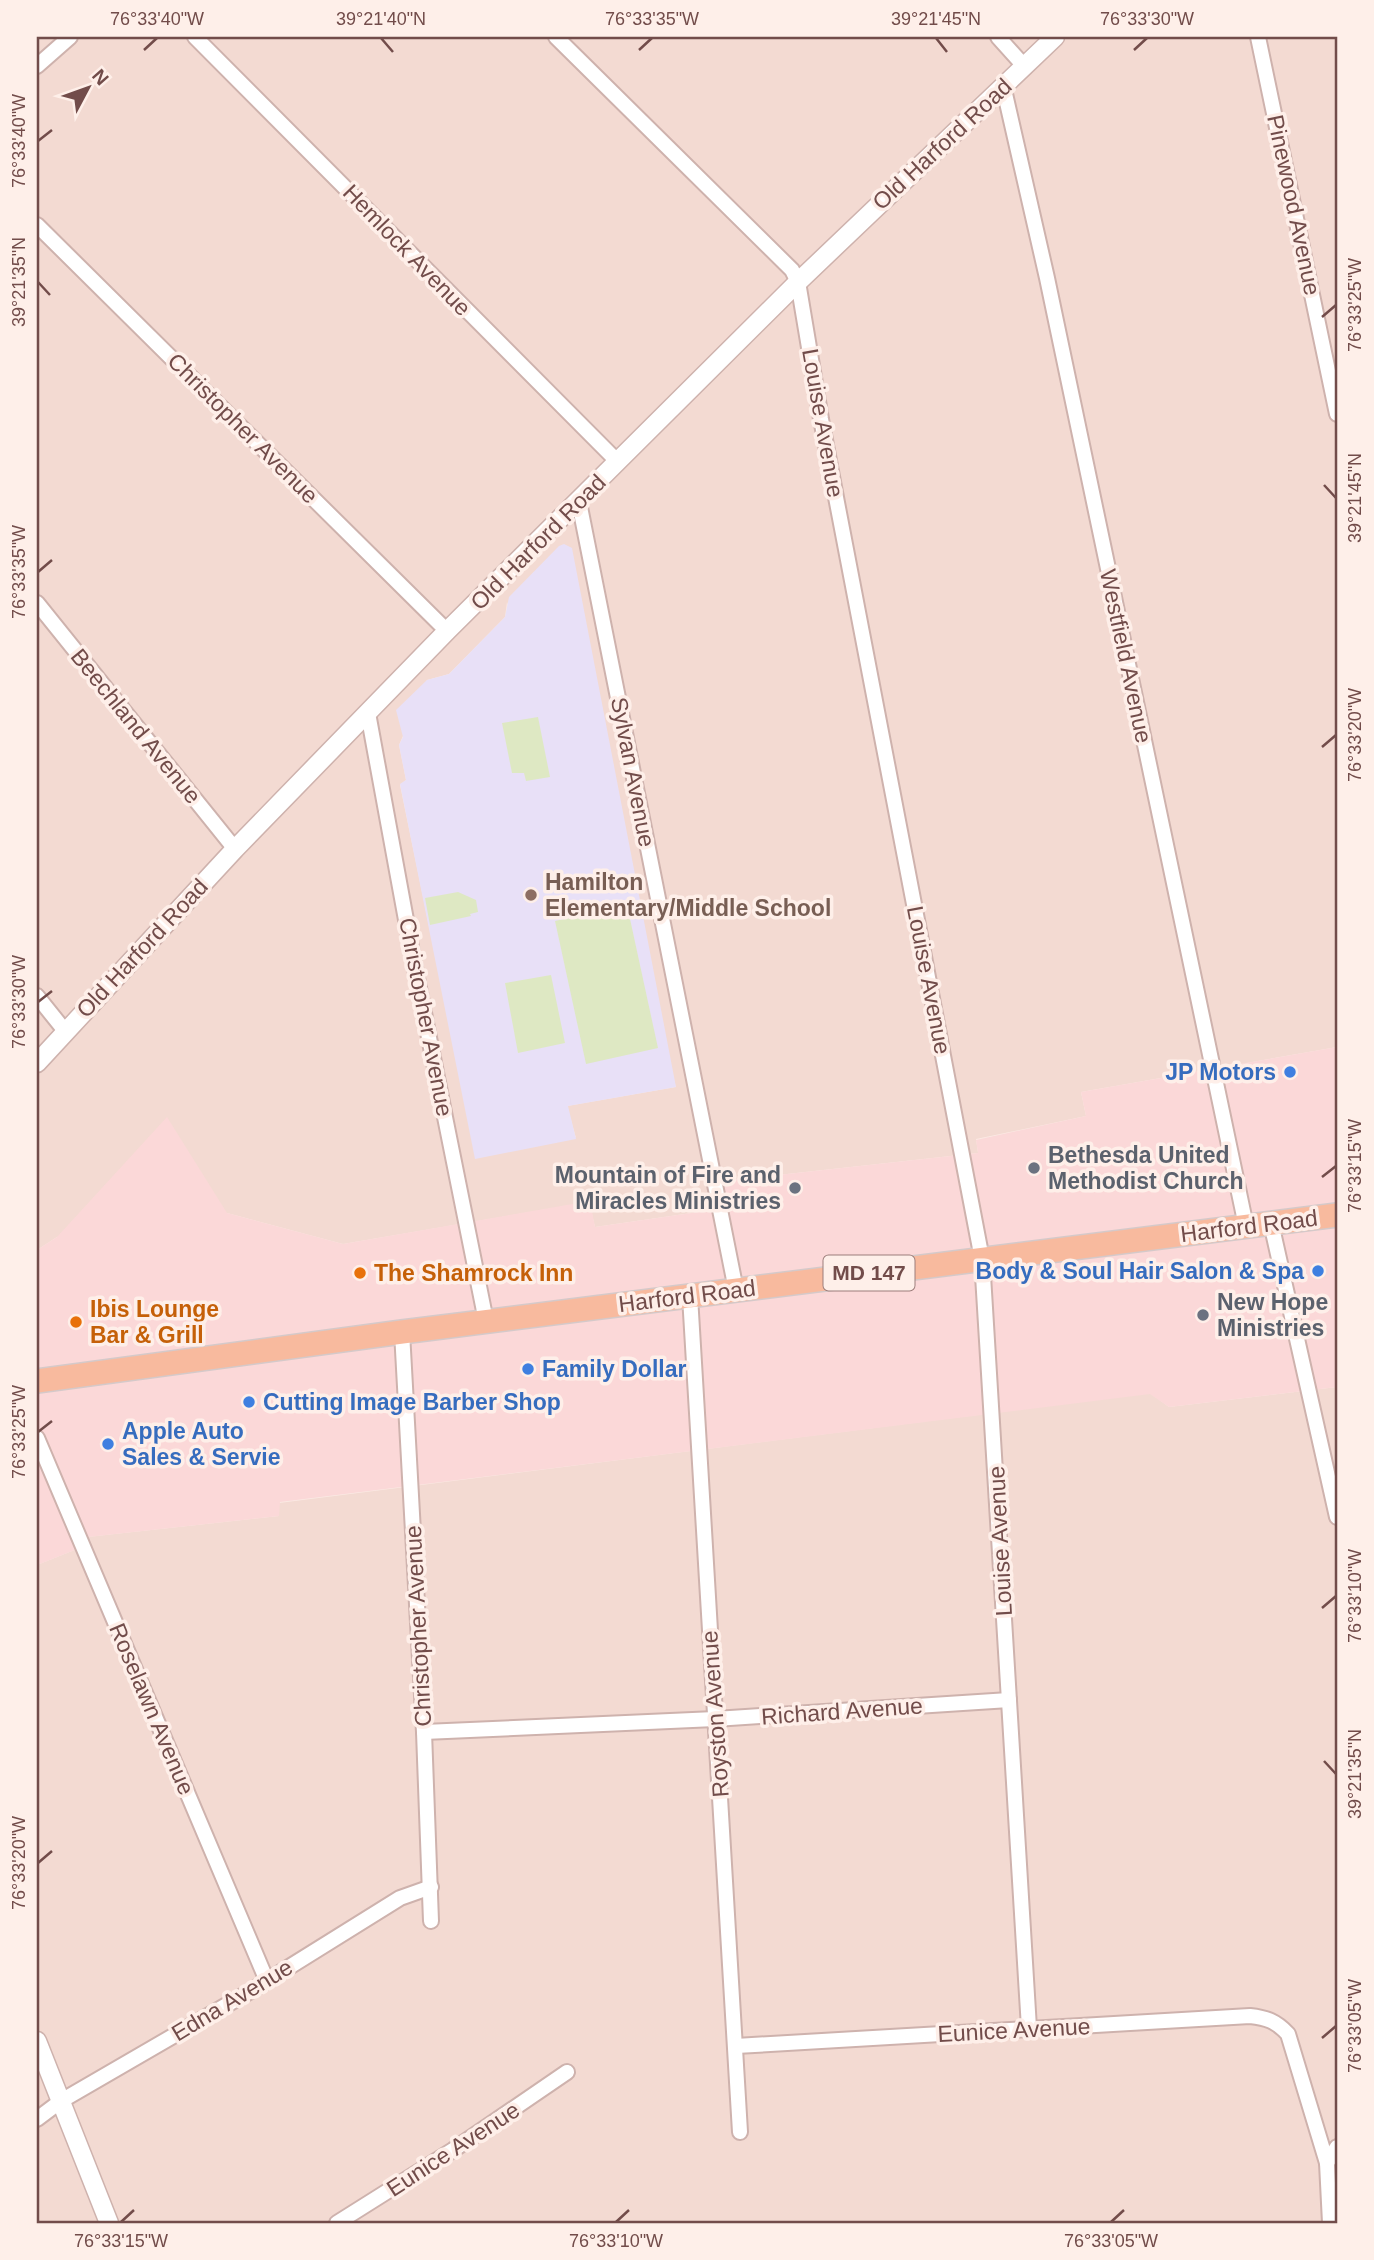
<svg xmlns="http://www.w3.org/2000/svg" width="1374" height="2260" font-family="Arial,sans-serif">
  <rect width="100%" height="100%" fill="#fbeae4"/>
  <!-- residential -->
  <g fill="#f3dad2" fill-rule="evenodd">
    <path d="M37,37H1337V1047L1081,1092L1086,1116L976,1139L978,1153L715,1182L719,1209L595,1227L589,1202L343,1244L227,1213L57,1237L37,1250ZM507,602L676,1087L567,1106L576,1138L436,960L400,785L406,780L399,745L427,680L449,674L505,617Z"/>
    <path d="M1337,1387V2223H37V1565L82,1547L78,1538L279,1516V1503L1150,1393L1169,1407Z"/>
  </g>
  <!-- commercial -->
  <path fill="#fbd8d8" d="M1337,1047V1387L1169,1407L1150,1394L280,1502L279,1516L79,1538L82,1547L37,1565V1250L57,1237L167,1117L227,1213L343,1244L590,1201L595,1227L719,1209L714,1182L978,1153L976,1140L1086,1116L1081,1092Z"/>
  <!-- education -->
  <path fill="#e8e0f7" d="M564,544L572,548L676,1087L568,1106L576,1139L475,1159L400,784L406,780L399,745L403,737L396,710L427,680L449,674L505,617L509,597L559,546Z"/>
  <!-- green -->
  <g fill="#dee8c3">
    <path d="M538,717L550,777L526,781L524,773H512L502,723Z"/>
    <path d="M458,892L476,900L478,912L470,914L471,916L430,925L425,898Z"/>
    <path d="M627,905L658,1048L586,1064L555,921Z"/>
    <path d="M551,975L565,1043L518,1053L505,983Z"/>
  </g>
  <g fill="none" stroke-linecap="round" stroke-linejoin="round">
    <defs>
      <g id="minor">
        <path d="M195,37L618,462"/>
        <path d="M556,37L792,270L798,282L821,419L982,1259L1029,2028"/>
        <path d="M998,37L1025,67"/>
        <path d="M1258,37L1337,414"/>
        <path d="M37,66L70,37"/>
        <path d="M1003,85L1047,278L1246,1226"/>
        <path d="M37,225L447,631"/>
        <path d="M579,502L736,1290"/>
        <path d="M37,603L235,849"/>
        <path d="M368,713L413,958L486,1321"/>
        <path d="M37,996L65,1031"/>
        <path d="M1271,1223L1337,1517"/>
        <path d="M690,1296L740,2132"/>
        <path d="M402,1332L424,1732L431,1921"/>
        <path d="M37,1438L267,1981"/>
        <path d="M424,1732L715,1719L1009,1700"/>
        <path d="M736,2046L1250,2016C1267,2018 1276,2021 1288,2034L1327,2163"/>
        <path d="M37,2119L61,2101L249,1992L400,1898L431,1887"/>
        <path d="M337,2223L453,2150L567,2072"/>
        <path d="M1330,2223L1327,2163L1337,2147"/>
      </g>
      <g id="tertiary">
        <path d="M37,1063L235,849L447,631L798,282L1055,37"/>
        <path d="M37,2041L109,2223"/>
      </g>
      <path id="primary" d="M37,1381L402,1332L1337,1215"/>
    </defs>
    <!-- minor casing -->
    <use href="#minor" stroke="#ceb2ad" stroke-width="18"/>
    <!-- tertiary casing -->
    <use href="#tertiary" stroke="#ceb2ad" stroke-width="21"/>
    <!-- primary casing -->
    <use href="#primary" stroke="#d5c9c9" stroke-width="26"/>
    <!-- minor -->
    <use href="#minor" stroke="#fff" stroke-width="14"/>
    <!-- tertiary -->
    <use href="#tertiary" stroke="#fff" stroke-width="18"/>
    <!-- primary -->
    <use href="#primary" stroke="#f8ba9e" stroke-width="23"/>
  </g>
  <!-- ticks -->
  <path fill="none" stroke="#724c4a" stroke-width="2.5" d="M381,38L393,52M936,38L947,52M144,50L157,38M639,50L652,38M1134,50L1147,38M38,141L52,130M38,282L50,295M1322,317L1336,305M1324,485L1336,498M38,572L52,560M1322,747L1336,735M38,1002L52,991M1322,1177L1336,1166M38,1432L52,1421M1322,1608L1336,1596M1324,1761L1336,1774M38,1863L52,1851M1322,2038L1336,2026M121,2222L134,2210M616,2222L629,2210M1111,2222L1124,2210"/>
  <!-- markers -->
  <circle fill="#8d6e63" stroke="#feefe9" stroke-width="2.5" cx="531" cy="895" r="7"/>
  <g fill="#3f7fe0" stroke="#feefe9" stroke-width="2.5">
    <circle cx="1290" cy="1072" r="7"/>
    <circle cx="1318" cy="1271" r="7"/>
    <circle cx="528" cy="1369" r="7"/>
    <circle cx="249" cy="1402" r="7"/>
    <circle cx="108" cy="1444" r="7"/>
  </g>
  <g fill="#6b7280" stroke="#feefe9" stroke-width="2.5">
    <circle cx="1034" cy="1168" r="7"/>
    <circle cx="795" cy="1188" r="7"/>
    <circle cx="1203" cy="1315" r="7"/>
  </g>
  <g fill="#e8710a" stroke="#feefe9" stroke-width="2.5">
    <circle cx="360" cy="1273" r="7"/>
    <circle cx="76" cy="1322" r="7"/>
  </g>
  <g text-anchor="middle" stroke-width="7" stroke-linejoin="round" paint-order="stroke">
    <!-- shield labels -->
    <rect fill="#feefe9" stroke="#9c7d7a" stroke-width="2" x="823.5" y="1255.5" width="91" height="35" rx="5"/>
    <g font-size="21" font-weight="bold" fill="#724c4a">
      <text x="869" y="1280">MD 147</text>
    </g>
    <!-- street labels -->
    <g font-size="23" fill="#724c4a" stroke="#feefe9">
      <text transform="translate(942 144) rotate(-43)" y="8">Old Harford Road</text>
      <text transform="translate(1294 205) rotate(78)" y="8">Pinewood Avenue</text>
      <text transform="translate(407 250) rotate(46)" y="8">Hemlock Avenue</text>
      <text transform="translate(823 423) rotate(80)" y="8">Louise Avenue</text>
      <text transform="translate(243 428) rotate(45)" y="8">Christopher Avenue</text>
      <text transform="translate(538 542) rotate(-45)" y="8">Old Harford Road</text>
      <text transform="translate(1126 656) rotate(78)" y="8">Westfield Avenue</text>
      <text transform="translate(136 726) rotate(51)" y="8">Beechland Avenue</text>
      <text transform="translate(633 772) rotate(79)" y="8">Sylvan Avenue</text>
      <text transform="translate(142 948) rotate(-47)" y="8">Old Harford Road</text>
      <text transform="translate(929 980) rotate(79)" y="8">Louise Avenue</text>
      <text transform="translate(426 1017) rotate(79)" y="8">Christopher Avenue</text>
      <text transform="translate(1249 1226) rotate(-7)" y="8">Harford Road</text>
      <text transform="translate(687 1296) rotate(-7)" y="8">Harford Road</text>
      <text transform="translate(1000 1541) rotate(-93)" y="8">Louise Avenue</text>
      <text transform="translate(418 1626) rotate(-93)" y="8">Christopher Avenue</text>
      <text transform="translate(152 1709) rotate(67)" y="8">Roselawn Avenue</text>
      <text transform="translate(842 1711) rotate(-4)" y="8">Richard Avenue</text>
      <text transform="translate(715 1714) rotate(-94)" y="8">Royston Avenue</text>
      <text transform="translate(232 2000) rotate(-31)" y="8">Edna Avenue</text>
      <text transform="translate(1014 2030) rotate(-3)" y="8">Eunice Avenue</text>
      <text transform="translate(453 2149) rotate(-33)" y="8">Eunice Avenue</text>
    </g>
    <!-- education labels -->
    <g font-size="23" font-weight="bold" fill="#785e54" stroke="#feefe9" text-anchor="start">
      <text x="545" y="890">Hamilton<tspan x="545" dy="26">Elementary/Middle School</tspan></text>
    </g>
    <!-- shop labels -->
    <g font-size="23" font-weight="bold" fill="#366cbe" stroke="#feefe9" text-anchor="start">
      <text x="1276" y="1080" text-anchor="end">JP Motors</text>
      <text x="1304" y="1279" text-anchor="end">Body &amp; Soul Hair Salon &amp; Spa</text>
      <text x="542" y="1377">Family Dollar</text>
      <text x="263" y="1410">Cutting Image Barber Shop</text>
      <text x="122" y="1439">Apple Auto<tspan x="122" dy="26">Sales &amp; Servie</tspan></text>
    </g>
    <!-- worship labels -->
    <g font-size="23" font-weight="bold" fill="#5b616d" stroke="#feefe9" text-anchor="start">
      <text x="1048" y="1163">Bethesda United<tspan x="1048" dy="26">Methodist Church</tspan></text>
      <text x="781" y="1183" text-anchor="end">Mountain of Fire and<tspan x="781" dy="26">Miracles Ministries</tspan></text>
      <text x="1217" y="1310">New Hope<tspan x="1217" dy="26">Ministries</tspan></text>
    </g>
    <!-- food labels -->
    <g font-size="23" font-weight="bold" fill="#c56008" stroke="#feefe9" text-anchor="start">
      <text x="374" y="1281">The Shamrock Inn</text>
      <text x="90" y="1317">Ibis Lounge<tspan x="90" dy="26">Bar &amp; Grill</tspan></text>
    </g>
  </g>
  <!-- border -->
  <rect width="1374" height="2260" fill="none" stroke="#feefe9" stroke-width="77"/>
  <!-- north arrow -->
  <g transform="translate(88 88) rotate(49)" stroke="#feefe9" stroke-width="5" paint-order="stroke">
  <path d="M0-5L12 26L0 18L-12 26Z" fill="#724c4a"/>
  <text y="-10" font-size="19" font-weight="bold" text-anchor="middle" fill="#724c4a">N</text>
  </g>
  <rect x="38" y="38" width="1298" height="2184" fill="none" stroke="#724c4a" stroke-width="2.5"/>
  <g font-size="18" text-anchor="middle" fill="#724c4a">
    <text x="157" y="25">76°33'40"W</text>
    <text x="381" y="25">39°21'40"N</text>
    <text x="652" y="25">76°33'35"W</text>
    <text x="936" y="25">39°21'45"N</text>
    <text x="1147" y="25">76°33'30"W</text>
    <text transform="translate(19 141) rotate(-90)" y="6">76°33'40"W</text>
    <text transform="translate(19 282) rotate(-90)" y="6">39°21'35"N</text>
    <text transform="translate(1355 305) rotate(-90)" y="6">76°33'25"W</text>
    <text transform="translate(1355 498) rotate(-90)" y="6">39°21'45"N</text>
    <text transform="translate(19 572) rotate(-90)" y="6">76°33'35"W</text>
    <text transform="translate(1355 735) rotate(-90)" y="6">76°33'20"W</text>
    <text transform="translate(19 1002) rotate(-90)" y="6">76°33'30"W</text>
    <text transform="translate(1355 1166) rotate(-90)" y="6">76°33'15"W</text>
    <text transform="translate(19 1432) rotate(-90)" y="6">76°33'25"W</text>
    <text transform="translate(1355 1596) rotate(-90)" y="6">76°33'10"W</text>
    <text transform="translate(1355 1774) rotate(-90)" y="6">39°21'35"N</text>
    <text transform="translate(19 1863) rotate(-90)" y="6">76°33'20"W</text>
    <text transform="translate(1355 2026) rotate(-90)" y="6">76°33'05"W</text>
    <text x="121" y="2247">76°33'15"W</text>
    <text x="616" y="2247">76°33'10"W</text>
    <text x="1111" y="2247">76°33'05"W</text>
  </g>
</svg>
